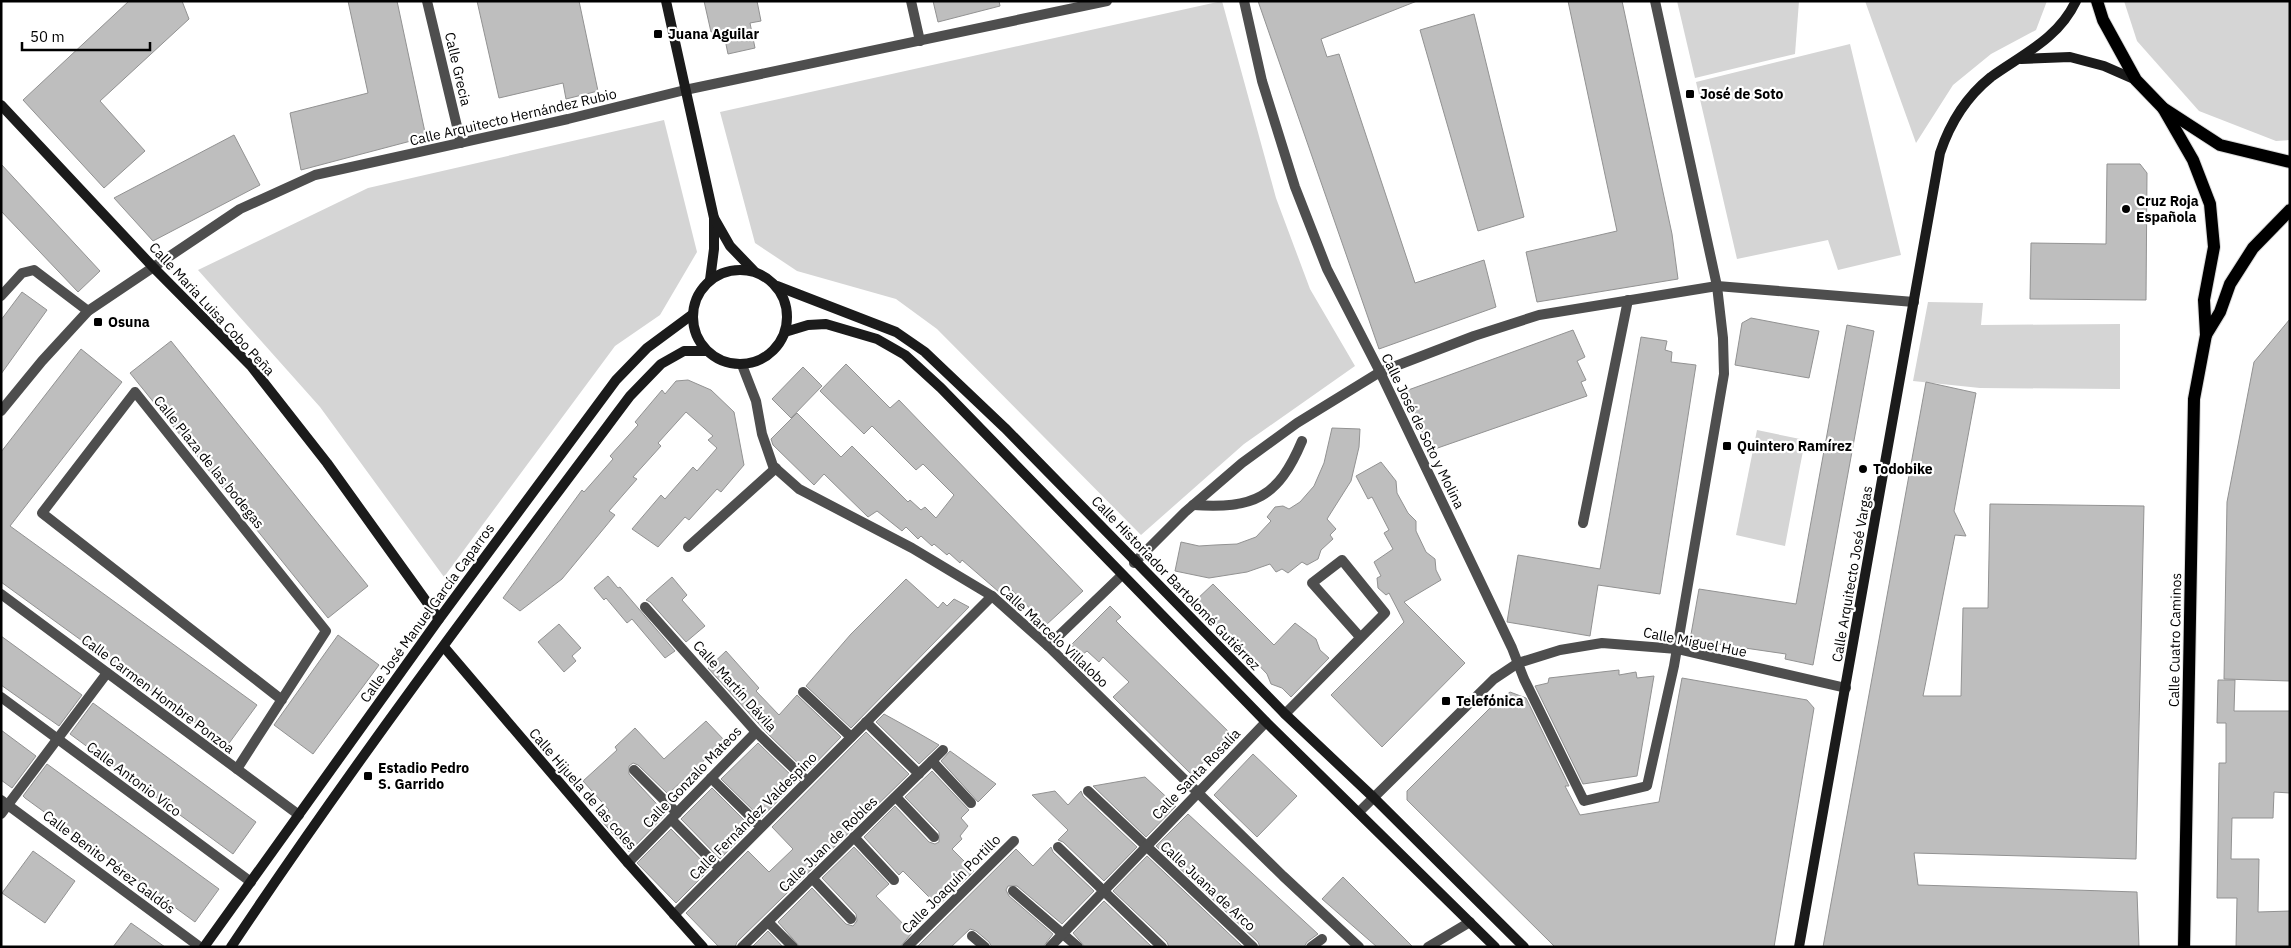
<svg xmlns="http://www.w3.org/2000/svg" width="2291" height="948" font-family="'IBM Plex Sans',sans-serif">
  <rect width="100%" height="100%" fill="#fff"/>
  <!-- green -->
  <g fill="#d5d5d5">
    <path d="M1222,1L1276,198L1310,289L1355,366L1244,444L1141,535L937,329L896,299L797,271L755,243L720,112Z"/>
    <path d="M1677,1H1799L1795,54L1695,78Z"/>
    <path d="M1865,1H2047L2036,30L1991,54L1953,85L1916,143Z"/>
    <path d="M2124,1H2290V140L2276,141L2199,111L2137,41Z"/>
    <path d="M1850,44L1901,255L1838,270L1828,240L1737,259L1696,82Z"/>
    <path d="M664,120L697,252L660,315L615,346L444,577L320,407L198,270L368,188Z"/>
    <path d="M1928,302L1983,303L1981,325L2120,324V389L1980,388L1913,381Z"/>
    <path d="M1757,430L1805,440L1785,546L1736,535Z"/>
  </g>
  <!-- building -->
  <g fill="#bebebe" stroke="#929292">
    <path d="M129,1H182L189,19L100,101L145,151L104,188L23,100Z"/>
    <path d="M348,1H397L426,137L301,170L290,113L368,93Z"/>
    <path d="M477,1H579L598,91L566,99L563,83L499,98Z"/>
    <path d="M704,1H757L761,21L750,23L755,48L728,54L723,30L711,32Z"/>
    <path d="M933,1H999L1000,6L938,22Z"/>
    <path d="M1258,1H1417L1321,39L1327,57L1339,54L1415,283L1484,260L1496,307L1379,349Z"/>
    <path d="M1568,1H1622L1672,234L1678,279L1537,302L1526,252L1617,231Z"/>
    <path d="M1474,14L1524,217L1478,231L1420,30Z"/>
    <path d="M234,135L260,185L153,241L114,198Z"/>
    <path d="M1,164L100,271L78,292L1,211Z"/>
    <path d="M2107,164H2140L2147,173L2146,300L2030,299L2031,243L2106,244Z"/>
    <path d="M22,292L47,310L1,374V320Z"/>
    <path d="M1751,318L1819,331L1809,378L1735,365L1742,323Z"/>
    <path d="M2290,319V681L2224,679L2227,502L2254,362Z"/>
    <path d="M1847,325L1874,331L1813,665L1785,659L1786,654L1690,640L1699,589L1796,604Z"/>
    <path d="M1573,330L1585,357L1577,361L1586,380L1581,382L1587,396L1429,451L1413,407L1406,409L1400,393Z"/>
    <path d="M1641,337L1667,341L1665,350L1672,352L1671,362L1696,365L1660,594L1598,585L1590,636L1507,622L1518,555L1600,569Z"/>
    <path d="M171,341L368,586L328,618L130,373Z"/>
    <path d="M81,349L122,382L10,526L257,705L227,746L1,582V452Z"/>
    <path d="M846,364L890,408L899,400L1083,591L1046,625L1007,585L999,592L962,560L960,563L949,553L947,555L934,544L932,546L921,536L918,539L906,527L902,531L877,511L868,517L824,474L814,485L773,445L771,439L797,413L841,457L852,446L908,502L910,500L921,510L925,507L936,518L954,495L923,464L916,470L872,426L864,434L820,391Z"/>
    <path d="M803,367L822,386L791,418L772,399Z"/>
    <path d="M688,380L711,390L734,412L744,465L721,492L717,489L689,520L685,517L658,547L632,529L661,495L665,499L693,467L697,471L717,448L708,440L713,436L686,412L658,443L661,446L633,477L637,479L609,511L615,515L562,579L520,611L503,598L582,490L584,492L613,459L610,456L638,425L635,422L662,390L665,394L676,381Z"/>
    <path d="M1926,382L1976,393L1954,511L1966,536L1955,535L1923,696H1961L1963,608H1988L1990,504L2144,506L2136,859L1914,853L1918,885L2137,892L2139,947H1823Z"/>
    <path d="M1332,428L1360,429L1359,447L1351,481L1327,519L1336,529L1330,535L1333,539L1321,550L1318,559L1307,565L1302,562L1288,573L1282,569L1276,572L1270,564L1247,572L1209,578L1175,571L1181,542L1199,546L1215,545L1237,544L1256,537L1271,521L1267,517L1275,507L1283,506L1289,509L1300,502L1314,486L1324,463Z"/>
    <path d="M1381,462L1396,481L1397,493L1408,513L1416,521V531L1426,552L1435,559L1436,570L1441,580L1404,602L1465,663L1382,747L1331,695L1404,622L1389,593L1386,595L1378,588L1377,578L1381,576L1374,562L1393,549L1384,533L1389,530L1372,497L1368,499L1356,476Z"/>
    <path d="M608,576L618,588L620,587L675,651L665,658L632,619L627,623L606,598L604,600L594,588Z"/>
    <path d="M672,577L687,595L682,600L705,626L686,642L650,602L646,600Z"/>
    <path d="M906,579L938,608L943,602L947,606L954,599L969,607L851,728L806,686L851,634Z"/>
    <path d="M1213,584L1274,645L1295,623L1316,639L1320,650L1329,658L1291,697L1282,688L1271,684L1267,674L1251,657L1241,654L1235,645L1238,643L1220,626L1209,622L1206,612L1195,601Z"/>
    <path d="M1110,606L1121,617L1116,621L1127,632L1232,735L1191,774L1113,697L1129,682L1103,657L1099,662L1087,651L1082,655L1071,645Z"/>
    <path d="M559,624L581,648L572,656L576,661L564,672L538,642Z"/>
    <path d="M338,635L379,665L313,754L274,725Z"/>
    <path d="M1,636L82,695L59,726L1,685Z"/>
    <path d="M726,651L759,688L756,691L779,715L797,695L841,737L807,772L767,733L708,668Z"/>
    <path d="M1619,670V675L1636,672L1637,678L1654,676L1637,776L1583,784L1535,686L1548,683L1549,678Z"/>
    <path d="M1682,678L1807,700L1814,708L1774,947H1555L1407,800V791L1489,709L1510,692L1526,698L1569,786H1565L1580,815L1659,802Z"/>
    <path d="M2218,680H2235L2234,711H2290V793L2274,792L2273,818H2232L2231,859H2259L2258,912L2290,911V947H2236L2237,898H2217L2219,763H2226V723H2217Z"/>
    <path d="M93,703L256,822L233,854L70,734Z"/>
    <path d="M884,714L913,730L939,745L919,764L876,722Z"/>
    <path d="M706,721L725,741L668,794L638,765L633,763L629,766V774L666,814L629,852L600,819L609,810L583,781L617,750L615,747L635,728L664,759Z"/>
    <path d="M1,730L36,756L12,788L1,780Z"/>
    <path d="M866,732L909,774L737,942L735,947H719L686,913L748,851L769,872L793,849L772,827Z"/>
    <path d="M758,743L797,781L761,818L721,779Z"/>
    <path d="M950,751L996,784L978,802L941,761Z"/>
    <path d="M1253,754L1297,796L1257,837L1214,795Z"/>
    <path d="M47,764L219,889L195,922L25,798L23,796Z"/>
    <path d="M932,771L969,810L961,818L968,826L960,836L962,839L952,849L974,871L938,906L903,871L899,875L864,837L895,806L929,842L935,844L939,842V832L905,797Z"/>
    <path d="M1145,777L1176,806L1146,837L1093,786Z"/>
    <path d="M712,788L751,827L720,859L681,819Z"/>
    <path d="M1055,791L1068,805L1081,791L1083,796L1137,847L1104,881L1063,842L1058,840L1068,830L1032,795Z"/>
    <path d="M1188,814L1318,934L1307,942L1304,947H1260L1258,942L1156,846Z"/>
    <path d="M671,829L710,869L676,903L637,863Z"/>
    <path d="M854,847L889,884L876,896L912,933L900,947H800L778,922L812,888L846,924L853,926L857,921L856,914L822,878Z"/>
    <path d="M1051,847L1053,852L1094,891L1062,924L1017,886H1008L1006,890L1009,896L1053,934L1043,947H992L989,942L976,931L970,929L951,947H917L1016,849L1033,866Z"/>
    <path d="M33,851L75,881L45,923L2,893Z"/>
    <path d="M1147,856L1243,947H1169L1167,942L1113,891Z"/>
    <path d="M1343,877L1413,947H1377L1322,899Z"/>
    <path d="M1104,901L1152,947H1085L1073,933Z"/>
    <path d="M131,923L165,947H113Z"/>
    <path d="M768,931L783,947H752Z"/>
  </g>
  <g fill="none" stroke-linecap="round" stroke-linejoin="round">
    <defs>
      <g id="primary">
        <path d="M2097,1L2103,20L2136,80L2163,108L2220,145L2290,162"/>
        <path d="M2163,108L2193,160L2210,204L2214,247L2204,300L2206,335L2194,399L2184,947"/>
        <path d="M2206,335L2220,312L2230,284L2253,248L2290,210"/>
      </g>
    </defs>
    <!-- primary casing -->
    <use href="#primary" stroke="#dbdbdb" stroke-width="14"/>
    <!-- lane -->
    <path stroke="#4e4e4e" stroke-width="10" d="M1,296L22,273L34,270L88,311"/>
    <!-- street -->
    <g stroke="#4e4e4e" stroke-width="10">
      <path d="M427,1L461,143"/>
      <path d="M911,1L920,41"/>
      <path d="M1244,1L1262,81L1295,187L1327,269L1380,372L1512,648L1524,679L1584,801L1647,786L1674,666L1724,374L1723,338L1717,286L1655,1"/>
      <path d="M742,365L756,401L762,434L773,466L799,489L912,548L992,596L1048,646L1283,876L1359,947"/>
      <path d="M1,411L42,361L88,311L240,209L315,175L568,119L685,90L1107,1"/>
      <path d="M1193,505C1254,509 1278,498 1302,441"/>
      <path d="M1583,523L1628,300"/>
      <path d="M688,547L776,468"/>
      <path d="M1134,563L1185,512L1242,463L1297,423L1380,372L1474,336L1539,315L1717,286L1914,302"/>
      <path d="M1,594L299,815"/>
      <path d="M645,607L756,732L807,781"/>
      <path d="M1048,646L1122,575"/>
      <path d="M803,692L851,737"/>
      <path d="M1,697L251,882"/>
      <path d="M1285,714L1385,613L1342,560L1312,583L1360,637"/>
      <path d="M866,722L919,774"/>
      <path d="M932,761L971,803"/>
      <path d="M237,769L326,631L135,392L42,513L282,700"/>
      <path d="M634,770L677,813"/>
      <path d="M711,778L761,827"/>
      <path d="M1088,791L1253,947"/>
      <path d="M896,797L934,837"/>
      <path d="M1,800L200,947"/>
      <path d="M1359,812L1494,679L1518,663L1560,650L1602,643L1677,649L1846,688"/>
      <path d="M1,814L107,673"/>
      <path d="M671,819L720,869"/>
      <path d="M854,837L894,880"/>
      <path d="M1058,847L1162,947"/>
      <path d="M628,863L756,732"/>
      <path d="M812,878L851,919"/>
      <path d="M1013,891L1078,947"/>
      <path d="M674,915L992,596"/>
      <path d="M768,922L793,947"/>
      <path d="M972,936L985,947"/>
      <path d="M742,947L943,750"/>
      <path d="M907,947L1014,841"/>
      <path d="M1050,947L1266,722"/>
      <path d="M1311,947L1322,939"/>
      <path d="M1428,947L1470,922"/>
    </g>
    <!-- secondary -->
    <g stroke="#1b1b1b" stroke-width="10">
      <path d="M666,1L714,218V249L710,280"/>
      <path d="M2021,59L2070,57L2104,66L2136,80"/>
      <path d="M1,105L153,267L251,366L327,463L439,619"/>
      <path d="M714,218L730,246L754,271"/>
      <circle cx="740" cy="317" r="47"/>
      <path d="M777,286L896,332L925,352L1005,428L1285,714L1373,797L1524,947"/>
      <path d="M785,332L808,325L826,324L877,339L905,355L941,388L1266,722L1495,947"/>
      <path d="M444,647L628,863L703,947"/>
      <path d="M204,947L439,619L616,380L647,348L693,314"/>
      <path d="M231,947C357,758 494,577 630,396L661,364L684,351H706"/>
      <path d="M1799,947L1940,153C1950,123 1966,97 1991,77C2023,54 2058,39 2076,1"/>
    </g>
    <!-- primary -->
    <use href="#primary" stroke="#000" stroke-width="12"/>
  </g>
  <!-- markers -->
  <g fill="#000" stroke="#fff" stroke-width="2">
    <rect x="653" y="29" width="10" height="10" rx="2.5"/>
    <rect x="1685" y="89" width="10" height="10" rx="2.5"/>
    <circle cx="2126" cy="209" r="5"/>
    <rect x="93" y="317" width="10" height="10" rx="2.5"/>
    <rect x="1722" y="441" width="10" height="10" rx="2.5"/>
    <circle cx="1863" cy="469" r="5"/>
    <rect x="1441" y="696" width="10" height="10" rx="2.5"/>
    <rect x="363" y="771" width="10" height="10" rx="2.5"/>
  </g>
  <g text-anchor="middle" stroke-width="4.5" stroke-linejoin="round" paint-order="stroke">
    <!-- poi labels -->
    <g font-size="14" font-weight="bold" fill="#000" stroke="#fff" text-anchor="start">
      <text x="668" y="39">Juana Aguilar</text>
      <text x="1700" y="99">José de Soto</text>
      <text x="2136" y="206">Cruz Roja<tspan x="2136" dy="16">Española</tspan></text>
      <text x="108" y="327">Osuna</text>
      <text x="1737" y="451">Quintero Ramírez</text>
      <text x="1873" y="474">Todobike</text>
      <text x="1456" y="706">Telefónica</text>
      <text x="378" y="773">Estadio Pedro<tspan x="378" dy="16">S. Garrido</tspan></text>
    </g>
    <!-- street labels -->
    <g font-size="14" fill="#000" stroke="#fff">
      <text transform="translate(458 69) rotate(77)" y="5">Calle Grecia</text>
      <text transform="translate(513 117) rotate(-13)" y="5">Calle Arquitecto Hernández Rubio</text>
      <text transform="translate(212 309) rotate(47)" y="5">Calle Maria Luisa Cobo Peña</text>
      <text transform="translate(1423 431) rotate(64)" y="5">Calle José de Soto y Molina</text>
      <text transform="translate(209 462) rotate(51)" y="5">Calle Plaza de las bodegas</text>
      <text transform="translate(1852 574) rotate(-80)" y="5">Calle Arquitecto José Vargas</text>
      <text transform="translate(1176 583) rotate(46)" y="5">Calle Historiador Bartolomé Gutiérrez</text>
      <text transform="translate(427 613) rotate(-54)" y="5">Calle José Manuel García Caparros</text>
      <text transform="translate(1054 636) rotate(43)" y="5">Calle Marcelo Villalobo</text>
      <text transform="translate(2175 640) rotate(-89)" y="5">Calle Cuatro Caminos</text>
      <text transform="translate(1695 642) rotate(11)" y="5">Calle Miguel Hue</text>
      <text transform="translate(735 686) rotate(48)" y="5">Calle Martín Dávila</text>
      <text transform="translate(158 694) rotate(37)" y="5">Calle Carmen Hombre Ponzoa</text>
      <text transform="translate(1196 774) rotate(-46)" y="5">Calle Santa Rosalía</text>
      <text transform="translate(692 777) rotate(-46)" y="5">Calle Gonzalo Mateos</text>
      <text transform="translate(134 779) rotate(37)" y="5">Calle Antonio Vico</text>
      <text transform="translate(583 789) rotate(49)" y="5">Calle Hijuela de las coles</text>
      <text transform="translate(753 816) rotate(-45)" y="5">Calle Fernández Valdespino</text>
      <text transform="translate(828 844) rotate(-44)" y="5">Calle Juan de Robles</text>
      <text transform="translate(109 862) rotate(37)" y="5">Calle Benito Pérez Galdós</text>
      <text transform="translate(951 884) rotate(-45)" y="5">Calle Joaquín Portillo</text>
      <text transform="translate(1208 886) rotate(43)" y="5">Calle Juana de Arco</text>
    </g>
  </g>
  <!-- border -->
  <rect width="2291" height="948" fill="none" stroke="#000000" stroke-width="5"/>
  <!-- scale -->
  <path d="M22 42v8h128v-8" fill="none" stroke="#000000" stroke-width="2.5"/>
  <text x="30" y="42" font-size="15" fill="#000000" stroke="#ffffff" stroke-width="4" paint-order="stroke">50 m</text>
</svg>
